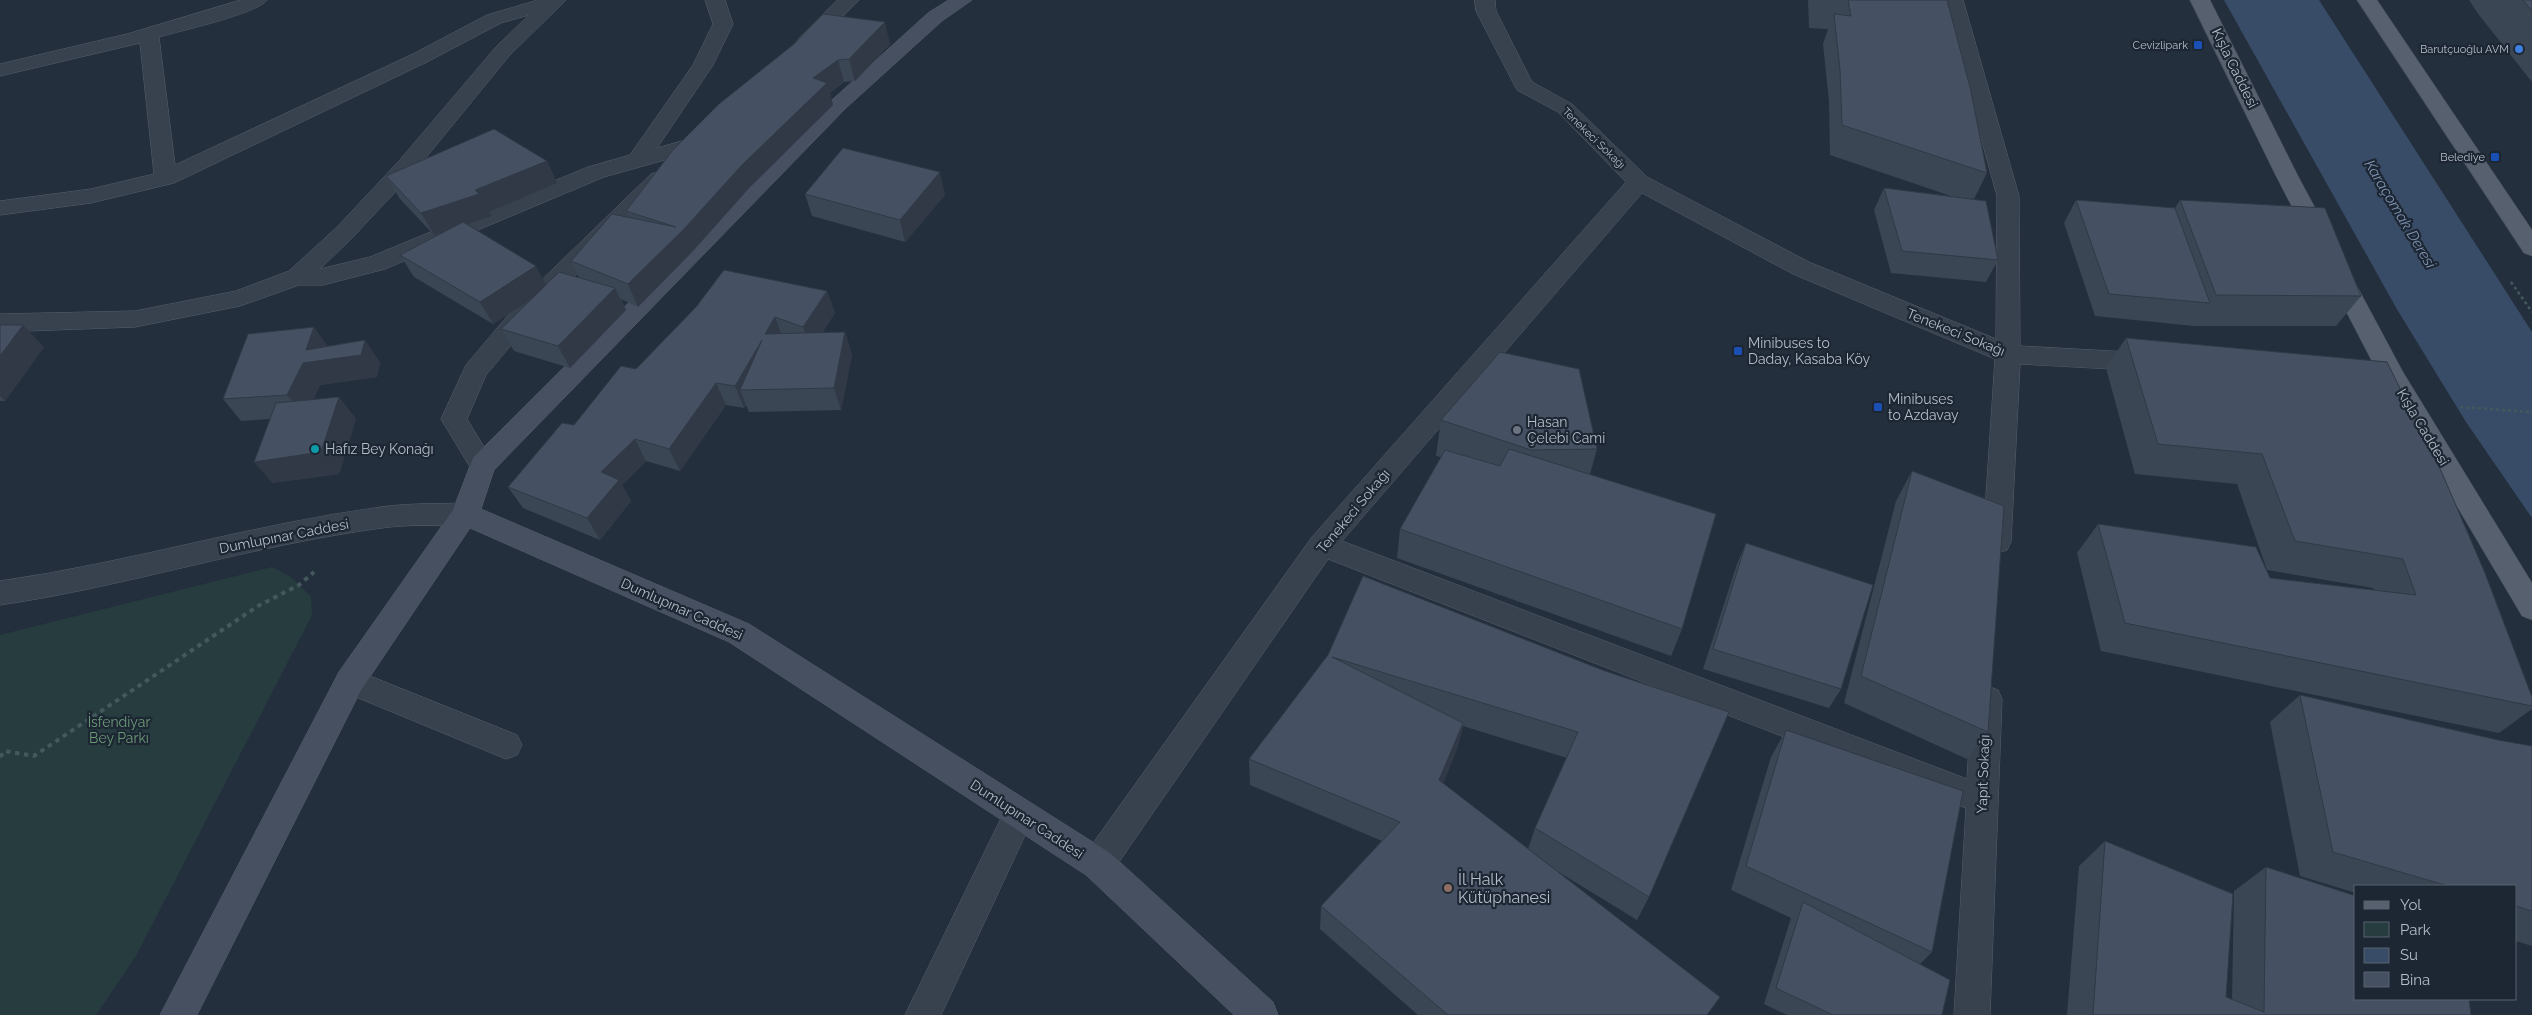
<svg xmlns="http://www.w3.org/2000/svg" width="2532" height="1015" font-family="Raleway,sans-serif">
  <rect width="100%" height="100%" fill="#242f3e"/>
  <!-- green -->
  <path fill="#263c3f" d="M272,567L291,577L311,597L312,615L136,956L96,1015H0V635Z"/>
  <!-- water -->
  <path fill="#394c67" d="M2224,0H2319L2532,332V518L2466,422L2398,311Z"/>
  <g fill="none" stroke-linecap="round" stroke-linejoin="round">
    <defs>
      <g id="street">
        <path d="M241,0H267C257,14 179,31 159,37L175,165L413,54L487,15L538,0H566L509,56L415,171L353,237L320,269L370,257L588,167L630,155L693,65L713,24L705,0H725L733,24L713,65L657,148L696,137L704,139L707,144L704,149L604,177L385,269L323,285H299L240,306L135,327L0,332V314L135,311L236,291L289,271L337,227L399,161L495,48L529,15L501,23L427,62L174,183L91,203L0,215V201L91,189L154,174L140,43L0,76V64L127,34Z"/>
        <path d="M838,0H859L814,45H800L797,41L800,37Z"/>
        <path d="M1475,0H1495L1496,11L1532,82L1572,104L1647,177L1809,262L1996,339L1997,196L1943,0H1963L2019,196L2020,346L2148,353L2157,356L2161,362L2157,368L2148,371L2020,364L2011,542L2007,550L1997,553L1987,550L1983,542L1995,359L1793,274L1642,193L1342,541L1967,779L1972,699L1976,690L1987,686L1998,690L2002,699L1990,1015H1954L1966,808L1328,559L1110,875L1098,880L1086,875L1081,864L1086,853L1312,537L1626,182L1558,112L1517,90L1476,11Z"/>
        <path d="M659,172L667,174L670,179L667,184L538,313L486,375L467,419L495,465L491,472L482,475L473,472L441,419L466,365L520,301L651,174Z"/>
        <path d="M465,503L475,506L479,514L475,522L465,525C438,526 409,524 382,528C253,545 129,586 0,605V581C128,563 253,524 381,507C409,503 437,504 465,503Z"/>
        <path d="M350,668L517,735L522,745L517,755L506,759L339,690L335,681L339,672Z"/>
        <path d="M1019,799L1030,804L1035,814L941,1015H905L1008,804Z"/>
      </g>
      <path id="secondary" d="M949,0H972L942,21L846,108L494,470L481,509L749,624L1110,853L1273,1002L1278,1015H1234L1086,875L729,642L470,528L361,690L197,1015H160L339,672L453,510L473,458L832,100L928,13Z"/>
      <g id="primary">
        <path d="M2190,0H2210L2297,174L2403,372L2532,583V620L2522,616L2379,375L2275,174Z"/>
        <path d="M2357,0H2377L2532,230V256L2524,253Z"/>
      </g>
    </defs>
    <!-- street casing -->
    <use href="#street" stroke="#565f6c" stroke-width="1"/>
    <!-- secondary casing -->
    <use href="#secondary" stroke="#565f6c" stroke-width="1"/>
    <!-- primary casing -->
    <use href="#primary" stroke="#414a57" stroke-width="1"/>
    <!-- path-far1 -->
    <g stroke="#44595c" stroke-width="2.5" stroke-dasharray="3 3" stroke-linecap="butt">
      <path d="M2511,282L2532,312"/>
      <path d="M2460,407L2532,412"/>
    </g>
    <!-- path -->
    <path stroke="#44595c" stroke-width="4" stroke-dasharray="4.5 4.5" stroke-linecap="butt" d="M0,757L5,751L34,756L258,606L299,585L314,572"/>
    <!-- street -->
    <use href="#street" fill="#38414e" fill-rule="evenodd"/>
    <!-- secondary -->
    <use href="#secondary" fill="#465061" fill-rule="evenodd"/>
    <!-- primary -->
    <use href="#primary" fill="#56606e" fill-rule="evenodd"/>
  </g>
  <!-- wall -->
  <g fill="#3b4654" fill-rule="evenodd">
    <path d="M1808,0H1947L1987,173L1974,199L1998,260L1986,282L1891,273L1874,210L1884,188L1951,196L1830,155L1829,101L1823,44L1828,29L1809,28Z"/>
    <path d="M2469,0H2532V82L2479,15Z"/>
    <path d="M794,44H890L855,81L844,82L830,93L833,105L750,187L693,251L638,307L621,299L626,310L570,368L514,351L501,329L531,299L493,324L414,277L400,255L444,232L434,235L400,199L386,176L547,161L557,183L489,212L492,216L466,224L546,284L579,278L571,261L629,218L626,211Z"/>
    <path d="M805,194L945,195L905,242L812,216Z"/>
    <path d="M2076,200L2175,208L2180,200L2361,296L2336,326H2194L2095,316L2064,223Z"/>
    <path d="M827,291L835,313L822,333L845,332L852,355L841,410L749,412L746,405L744,408L726,405L680,471L646,461L622,485L631,501L600,540L523,508L508,487L574,425L636,369Z"/>
    <path d="M0,325L44,347L5,401H0Z"/>
    <path d="M2126,338L2387,362L2532,697V709L2499,733L2101,651L2077,553L2098,524L2270,578L2374,590L2373,588L2267,570L2237,484L2135,474L2106,368Z"/>
    <path d="M365,340L380,363L377,377L320,385L313,400L339,397L356,419L339,474L272,483L270,419L241,421L223,399L328,346Z"/>
    <path d="M1441,420L1597,449L1590,474L1682,629L1671,656L1397,558L1400,529L1441,457L1436,456Z"/>
    <path d="M1912,471L1988,732L1967,759L1844,703L1896,501Z"/>
    <path d="M1746,543L1841,689L1829,708L1703,669L1737,564Z"/>
    <path d="M1328,655L1605,671L1649,897L1637,920L1557,871L1707,1015H1418L1320,929L1321,906L1382,841L1250,785L1249,759ZM1463,726L1567,758L1535,828L1528,849L1443,783L1457,749Z"/>
    <path d="M2300,695L2498,740L2532,746V946L2516,941V886H2356V893L2300,876L2270,722Z"/>
    <path d="M1786,730L1932,952L1920,964L1942,1015H1787L1764,1004L1791,918L1731,890L1771,757Z"/>
    <path d="M2105,841L2226,997L2232,1000L2234,891L2266,867L2471,1015H2067L2079,866Z"/>
  </g>
  <!-- shaded-wall -->
  <g fill="#303945">
    <path d="M885,22L890,44L855,81L849,59Z"/>
    <path d="M838,60L844,82L830,93L833,105L750,187L693,251L638,307L628,284L813,78Z"/>
    <path d="M547,161L557,183L489,212L492,216L434,235L421,213Z"/>
    <path d="M940,172L945,195L905,242L900,220Z"/>
    <path d="M536,266L548,288L493,324L480,302Z"/>
    <path d="M615,288L626,310L570,368L558,346Z"/>
    <path d="M827,291L835,313L811,349L803,327Z"/>
    <path d="M775,317L783,339L765,334Z"/>
    <path d="M23,325L44,347L5,401L0,396V356Z"/>
    <path d="M314,327L330,349L365,340L380,363L377,377L320,385L305,417L287,395Z"/>
    <path d="M845,332L852,355L841,410L834,388Z"/>
    <path d="M762,340L740,390L746,405L744,408L735,386Z"/>
    <path d="M716,383L726,405L680,471L669,449Z"/>
    <path d="M339,397L356,419L339,474L272,483L254,462Z"/>
    <path d="M635,439L646,461L622,485L631,501L600,540L587,518L601,472Z"/>
    <path d="M1463,723L1457,749L1434,806L1439,780Z"/>
  </g>
  <!-- building -->
  <g fill="#455162" stroke="#303945">
    <path d="M1848,0H1947L1970,87L1987,173L1842,125L1840,70L1834,14L1851,16Z"/>
    <path d="M2523,0H2532V11Z"/>
    <path d="M823,14L885,22L849,59L838,60L813,78L827,83L742,165L684,229L628,284L571,261L612,214L676,227L626,211L673,150L719,104L794,44Z"/>
    <path d="M494,129L547,161L475,190L479,194L421,213L386,176Z"/>
    <path d="M843,148L940,172L900,220L805,194Z"/>
    <path d="M1884,188L1986,201L1998,260L1902,251Z"/>
    <path d="M2076,200L2175,208L2210,303L2109,294Z"/>
    <path d="M2180,200L2325,208L2361,296L2216,295Z"/>
    <path d="M463,222L536,266L480,302L400,255Z"/>
    <path d="M724,270L827,291L803,327L775,317L765,334L845,332L834,388L740,390L762,340L735,386L716,383L669,449L635,439L601,472L619,480L587,518L508,487L562,423L574,425L621,366L636,369L696,307Z"/>
    <path d="M559,272L615,288L558,346L501,329Z"/>
    <path d="M0,325H23L0,356Z"/>
    <path d="M314,327L306,350L365,340L361,355L303,363L287,395L223,399L248,334Z"/>
    <path d="M2126,338L2387,362L2442,473L2485,573L2532,697V706L2125,623L2098,524L2256,547L2270,578L2416,595L2403,559L2295,541L2262,454L2158,444Z"/>
    <path d="M1500,352L1579,369L1597,449L1531,450L1441,420Z"/>
    <path d="M339,397L321,452L254,462L276,403Z"/>
    <path d="M1509,449L1716,514L1682,629L1400,529L1445,450L1500,466Z"/>
    <path d="M1912,471L2004,506L1988,732L1861,676Z"/>
    <path d="M1746,543L1873,585L1841,689L1713,649Z"/>
    <path d="M1363,576L1605,671L1729,712L1649,897L1535,828L1578,732L1332,657L1463,723L1439,780L1720,997L1707,1015H1448L1321,906L1400,822L1249,759L1328,655Z"/>
    <path d="M2300,695L2498,740L2532,746V911L2516,906V886H2448L2333,852Z"/>
    <path d="M1786,730L1963,791L1932,952L1746,866Z"/>
    <path d="M2105,841L2233,894L2226,997L2264,1012L2266,867L2356,896V999H2469L2471,1015H2093Z"/>
    <path d="M1803,902L1950,980L1942,1015H1833L1776,988Z"/>
  </g>
  <!-- markers -->
  <g fill="#1a4fb4" stroke="#1d2633" stroke-width="2">
    <rect x="2193" y="40" width="10" height="10" rx="2.5"/>
    <rect x="2490" y="152" width="10" height="10" rx="2.5"/>
    <rect x="1733" y="346" width="10" height="10" rx="2.5"/>
    <rect x="1873" y="402" width="10" height="10" rx="2.5"/>
  </g>
  <circle fill="#3f7fe0" stroke="#1d2633" stroke-width="2" cx="2519" cy="49" r="5"/>
  <circle fill="#6b7280" stroke="#1d2633" stroke-width="2" cx="1517" cy="430" r="5"/>
  <circle fill="#0f9aa8" stroke="#1d2633" stroke-width="2" cx="315" cy="449" r="5"/>
  <circle fill="#8d6e63" stroke="#1d2633" stroke-width="2" cx="1448" cy="888" r="5"/>
  <g text-anchor="middle" stroke-width="4.5" stroke-linejoin="round" paint-order="stroke">
    <!-- far-poi labels -->
    <g font-size="11" fill="#b4bcc9" stroke="#1d2633" text-anchor="end">
      <text x="2188" y="49">Cevizlipark</text>
      <text x="2509" y="53">Barutçuoğlu AVM</text>
      <text x="2485" y="161">Belediye</text>
    </g>
    <!-- far-street labels -->
    <g font-size="11" fill="#b4bcc9" stroke="#1d2633">
      <text transform="translate(1594 138) rotate(44)" y="4">Tenekeci Sokağı</text>
    </g>
    <!-- street labels -->
    <g font-size="14" fill="#b4bcc9" stroke="#1d2633">
      <text transform="translate(2235 68) rotate(64)" y="5">Kışla Caddesi</text>
      <text transform="translate(1956 332) rotate(22)" y="5">Tenekeci Sokağı</text>
      <text transform="translate(2423 427) rotate(59)" y="5">Kışla Caddesi</text>
      <text transform="translate(1353 511) rotate(-50)" y="5">Tenekeci Sokağı</text>
      <text transform="translate(284 536) rotate(-11)" y="5">Dumlupınar Caddesi</text>
      <text transform="translate(682 609) rotate(24)" y="5">Dumlupınar Caddesi</text>
      <text transform="translate(1983 774) rotate(-88)" y="5">Yapıt Sokağı</text>
      <text transform="translate(1027 819) rotate(33)" y="5">Dumlupınar Caddesi</text>
    </g>
    <!-- poi labels -->
    <g font-size="14" fill="#b4bcc9" stroke="#1d2633" text-anchor="start">
      <text x="1748" y="348">Minibuses to<tspan x="1748" dy="16">Daday, Kasaba Köy</tspan></text>
      <text x="1888" y="404">Minibuses<tspan x="1888" dy="16">to Azdavay</tspan></text>
      <text x="1527" y="427">Hasan<tspan x="1527" dy="16">Çelebi Cami</tspan></text>
      <text x="325" y="454">Hafız Bey Konağı</text>
    </g>
    <!-- park labels -->
    <g font-size="14" fill="#6b9a76" stroke="#1d2633">
      <text x="119" y="727">İsfendiyar<tspan x="119" dy="16">Bey Parkı</tspan></text>
    </g>
    <!-- water labels -->
    <g font-size="15" font-style="italic" fill="#7c92b1" stroke="#1d2633">
      <text transform="translate(2400 214) rotate(59)" y="5">Karaçomak Deresi</text>
    </g>
    <!-- near-poi labels -->
    <g font-size="16" fill="#b4bcc9" stroke="#1d2633" text-anchor="start">
      <text x="1458" y="885">İl Halk<tspan x="1458" dy="18">Kütüphanesi</tspan></text>
    </g>
  </g>
  <!-- legend -->
  <rect x="2354" y="885" width="162" height="115" fill="#1d2633" stroke="#59626f"/>
  <rect x="2364" y="901" width="25" height="8" fill="#56606e" stroke="#59626f"/>
  <text x="2400" y="910" font-size="15" fill="#b4bcc9">Yol</text>
  <rect x="2364" y="922" width="25" height="15" fill="#263c3f" stroke="#59626f"/>
  <text x="2400" y="935" font-size="15" fill="#b4bcc9">Park</text>
  <rect x="2364" y="948" width="25" height="15" fill="#394c67" stroke="#59626f"/>
  <text x="2400" y="960" font-size="15" fill="#b4bcc9">Su</text>
  <rect x="2364" y="972" width="25" height="15" fill="#455162" stroke="#59626f"/>
  <text x="2400" y="985" font-size="15" fill="#b4bcc9">Bina</text>
</svg>
